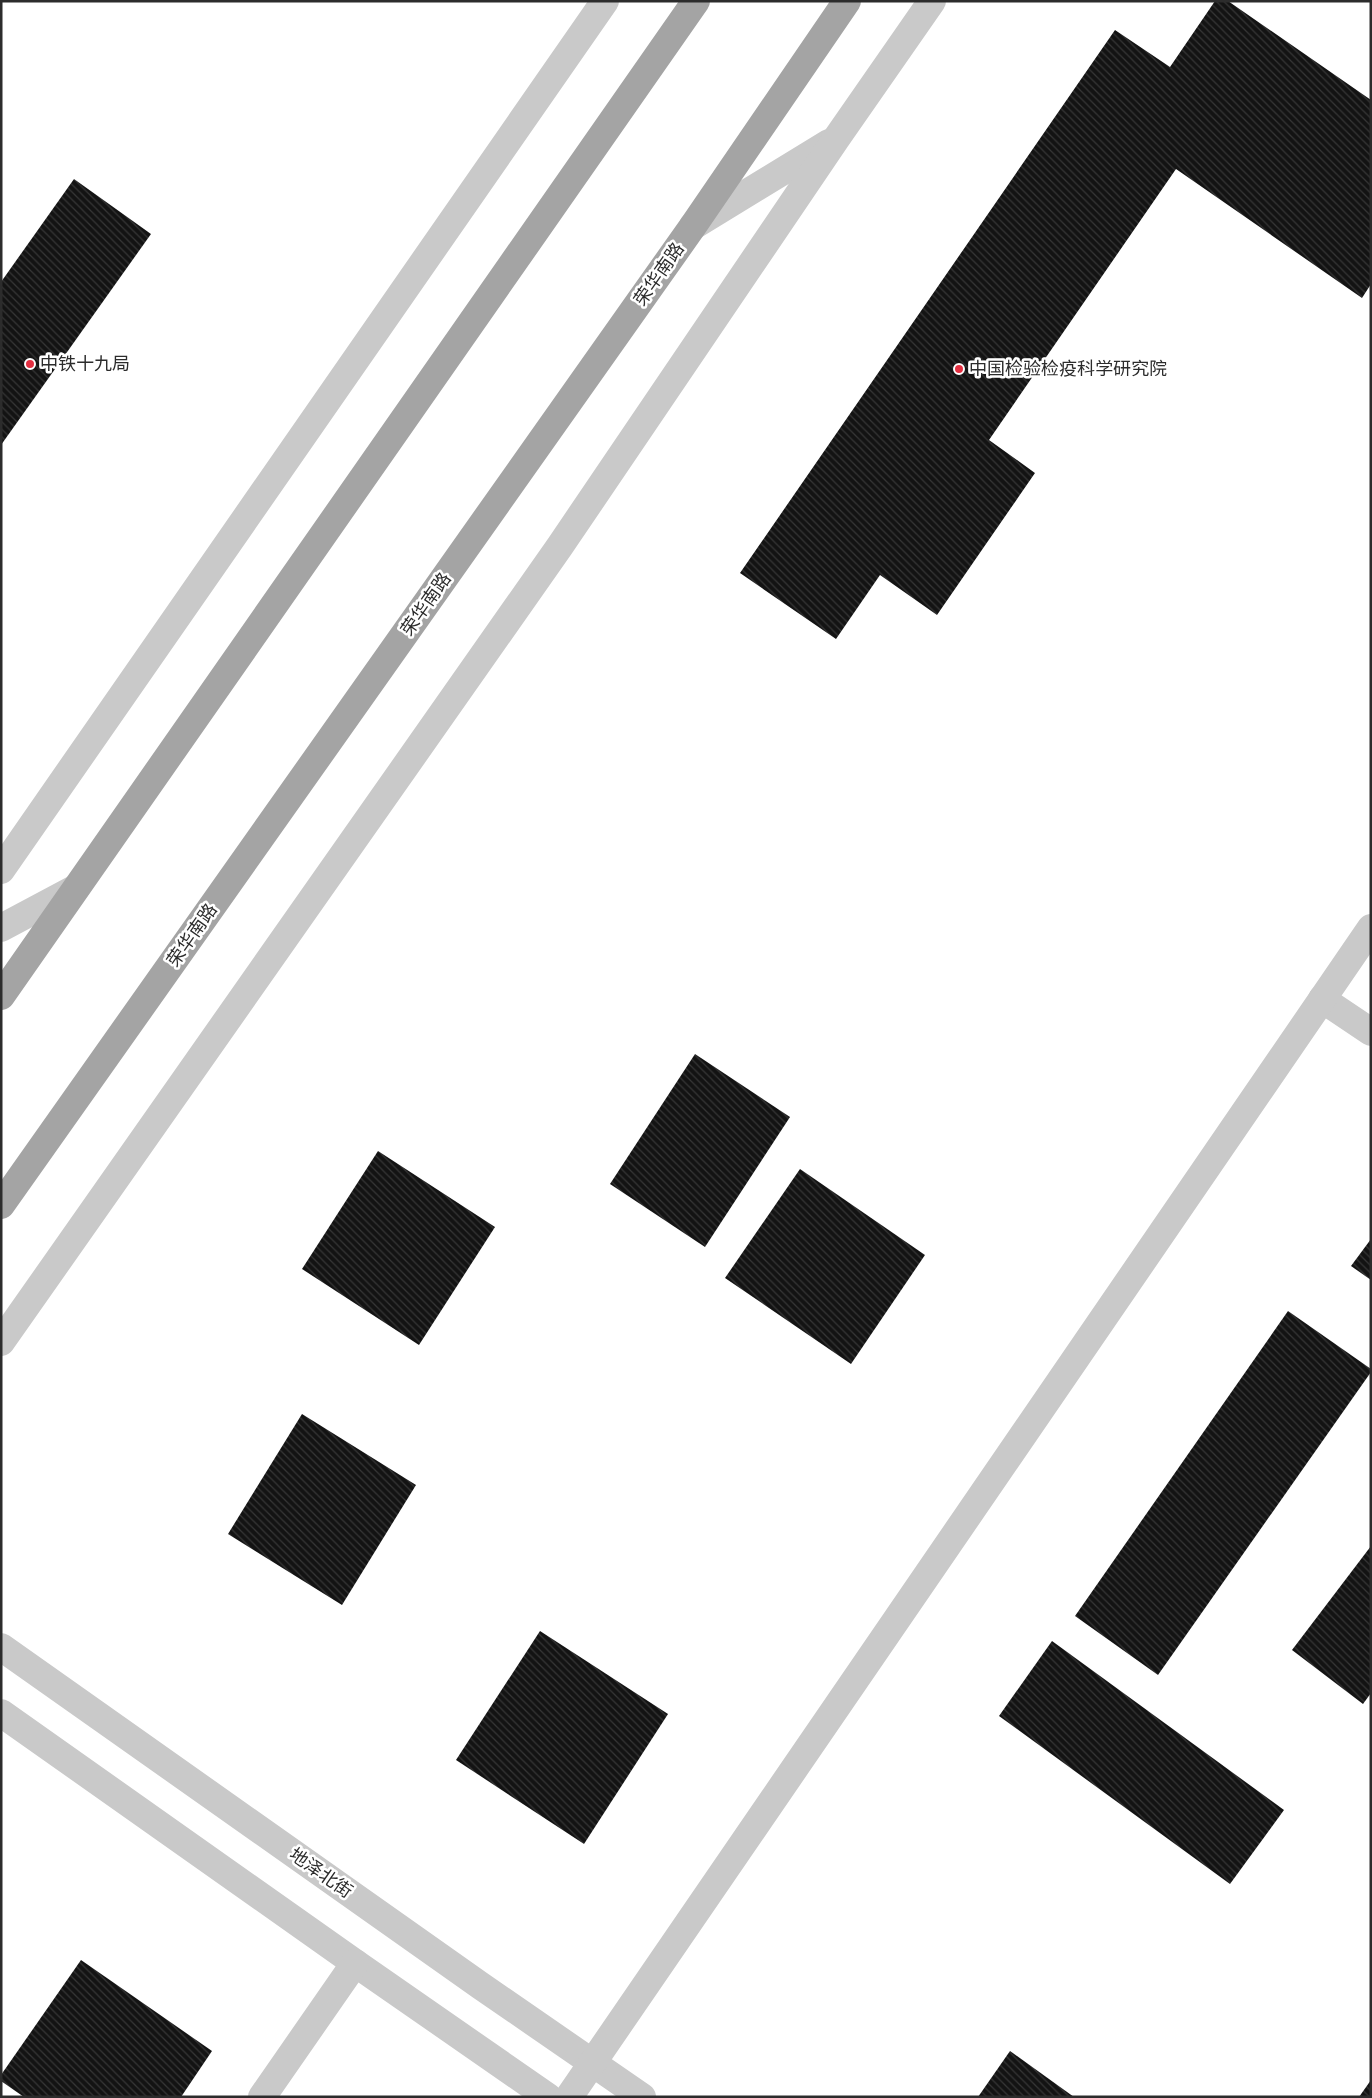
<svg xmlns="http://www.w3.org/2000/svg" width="1372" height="2098" font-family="'Open Sans','Noto Sans SC',sans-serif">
  <defs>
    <pattern id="building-back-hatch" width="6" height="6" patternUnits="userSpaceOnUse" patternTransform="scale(1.25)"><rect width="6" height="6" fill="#131313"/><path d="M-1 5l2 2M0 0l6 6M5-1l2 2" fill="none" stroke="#363636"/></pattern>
  </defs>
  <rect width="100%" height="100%" fill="#fff"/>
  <!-- building -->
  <g fill="url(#building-back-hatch)">
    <path d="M1215,1H1228L1371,100V284L1362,298L1176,169L989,440L1035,473L937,615L880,575L836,639L740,573L1115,30L1170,67Z"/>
    <path d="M74,179L151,234L1,445V282Z"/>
    <path d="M695,1054L790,1117L705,1247L610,1184Z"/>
    <path d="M378,1151L495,1227L419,1345L302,1269Z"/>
    <path d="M800,1169L925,1255L851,1364L725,1278Z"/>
    <path d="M1371,1239V1280L1351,1266Z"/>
    <path d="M1288,1311L1371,1369V1372L1158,1675L1075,1616Z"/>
    <path d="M302,1414L416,1485L342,1605L228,1534Z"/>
    <path d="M1371,1546V1693L1363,1704L1292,1650Z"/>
    <path d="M540,1631L668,1714L584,1844L456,1760Z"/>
    <path d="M1052,1641L1284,1810L1230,1884L999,1716Z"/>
    <path d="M81,1960L212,2051L181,2097H24L1,2081V2075Z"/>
    <path d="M1010,2051L1074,2097H978Z"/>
    <path d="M1371,2080V2097H1359Z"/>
  </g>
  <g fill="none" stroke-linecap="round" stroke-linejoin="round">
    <!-- minor -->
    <g stroke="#c9c9c9" stroke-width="28">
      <path d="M693,226L829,143"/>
      <path d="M1,870L605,1"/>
      <path d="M1,928L76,888"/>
      <path d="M1322,999L1371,1032"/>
      <path d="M1,1342L560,546L836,139L932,1"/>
      <path d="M1,1647L481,1986L642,2097"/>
      <path d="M1,1713L355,1963L548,2097"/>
      <path d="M262,2097L355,1963"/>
      <path d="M569,2097L1371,928"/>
    </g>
    <!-- major -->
    <g stroke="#a4a4a4" stroke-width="28">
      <path d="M1,996L696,1"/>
      <path d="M1,1205L693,226L847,1"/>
    </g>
  </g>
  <!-- markers -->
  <g fill="#e32f41" stroke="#fff" stroke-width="2">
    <circle cx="30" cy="364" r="5"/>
    <circle cx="959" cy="369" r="5"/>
  </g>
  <g text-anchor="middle" stroke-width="5" stroke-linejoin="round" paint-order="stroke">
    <!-- street labels -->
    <g font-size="18" fill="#2c2c2c" stroke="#fff">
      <text transform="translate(659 274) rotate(-55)" y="6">荣华南路</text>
      <text transform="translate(426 604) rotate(-55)" y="6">荣华南路</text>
      <text transform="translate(192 935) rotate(-55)" y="6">荣华南路</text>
      <text transform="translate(321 1873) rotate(35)" y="6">地泽北街</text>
    </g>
    <!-- poi labels -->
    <g font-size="18" fill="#2c2c2c" stroke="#fff" text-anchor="start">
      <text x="40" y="370">中铁十九局</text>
      <text x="969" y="375">中国检验检疫科学研究院</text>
    </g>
  </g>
  <!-- border -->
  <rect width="1372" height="2098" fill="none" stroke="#2c2c2c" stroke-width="5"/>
</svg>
